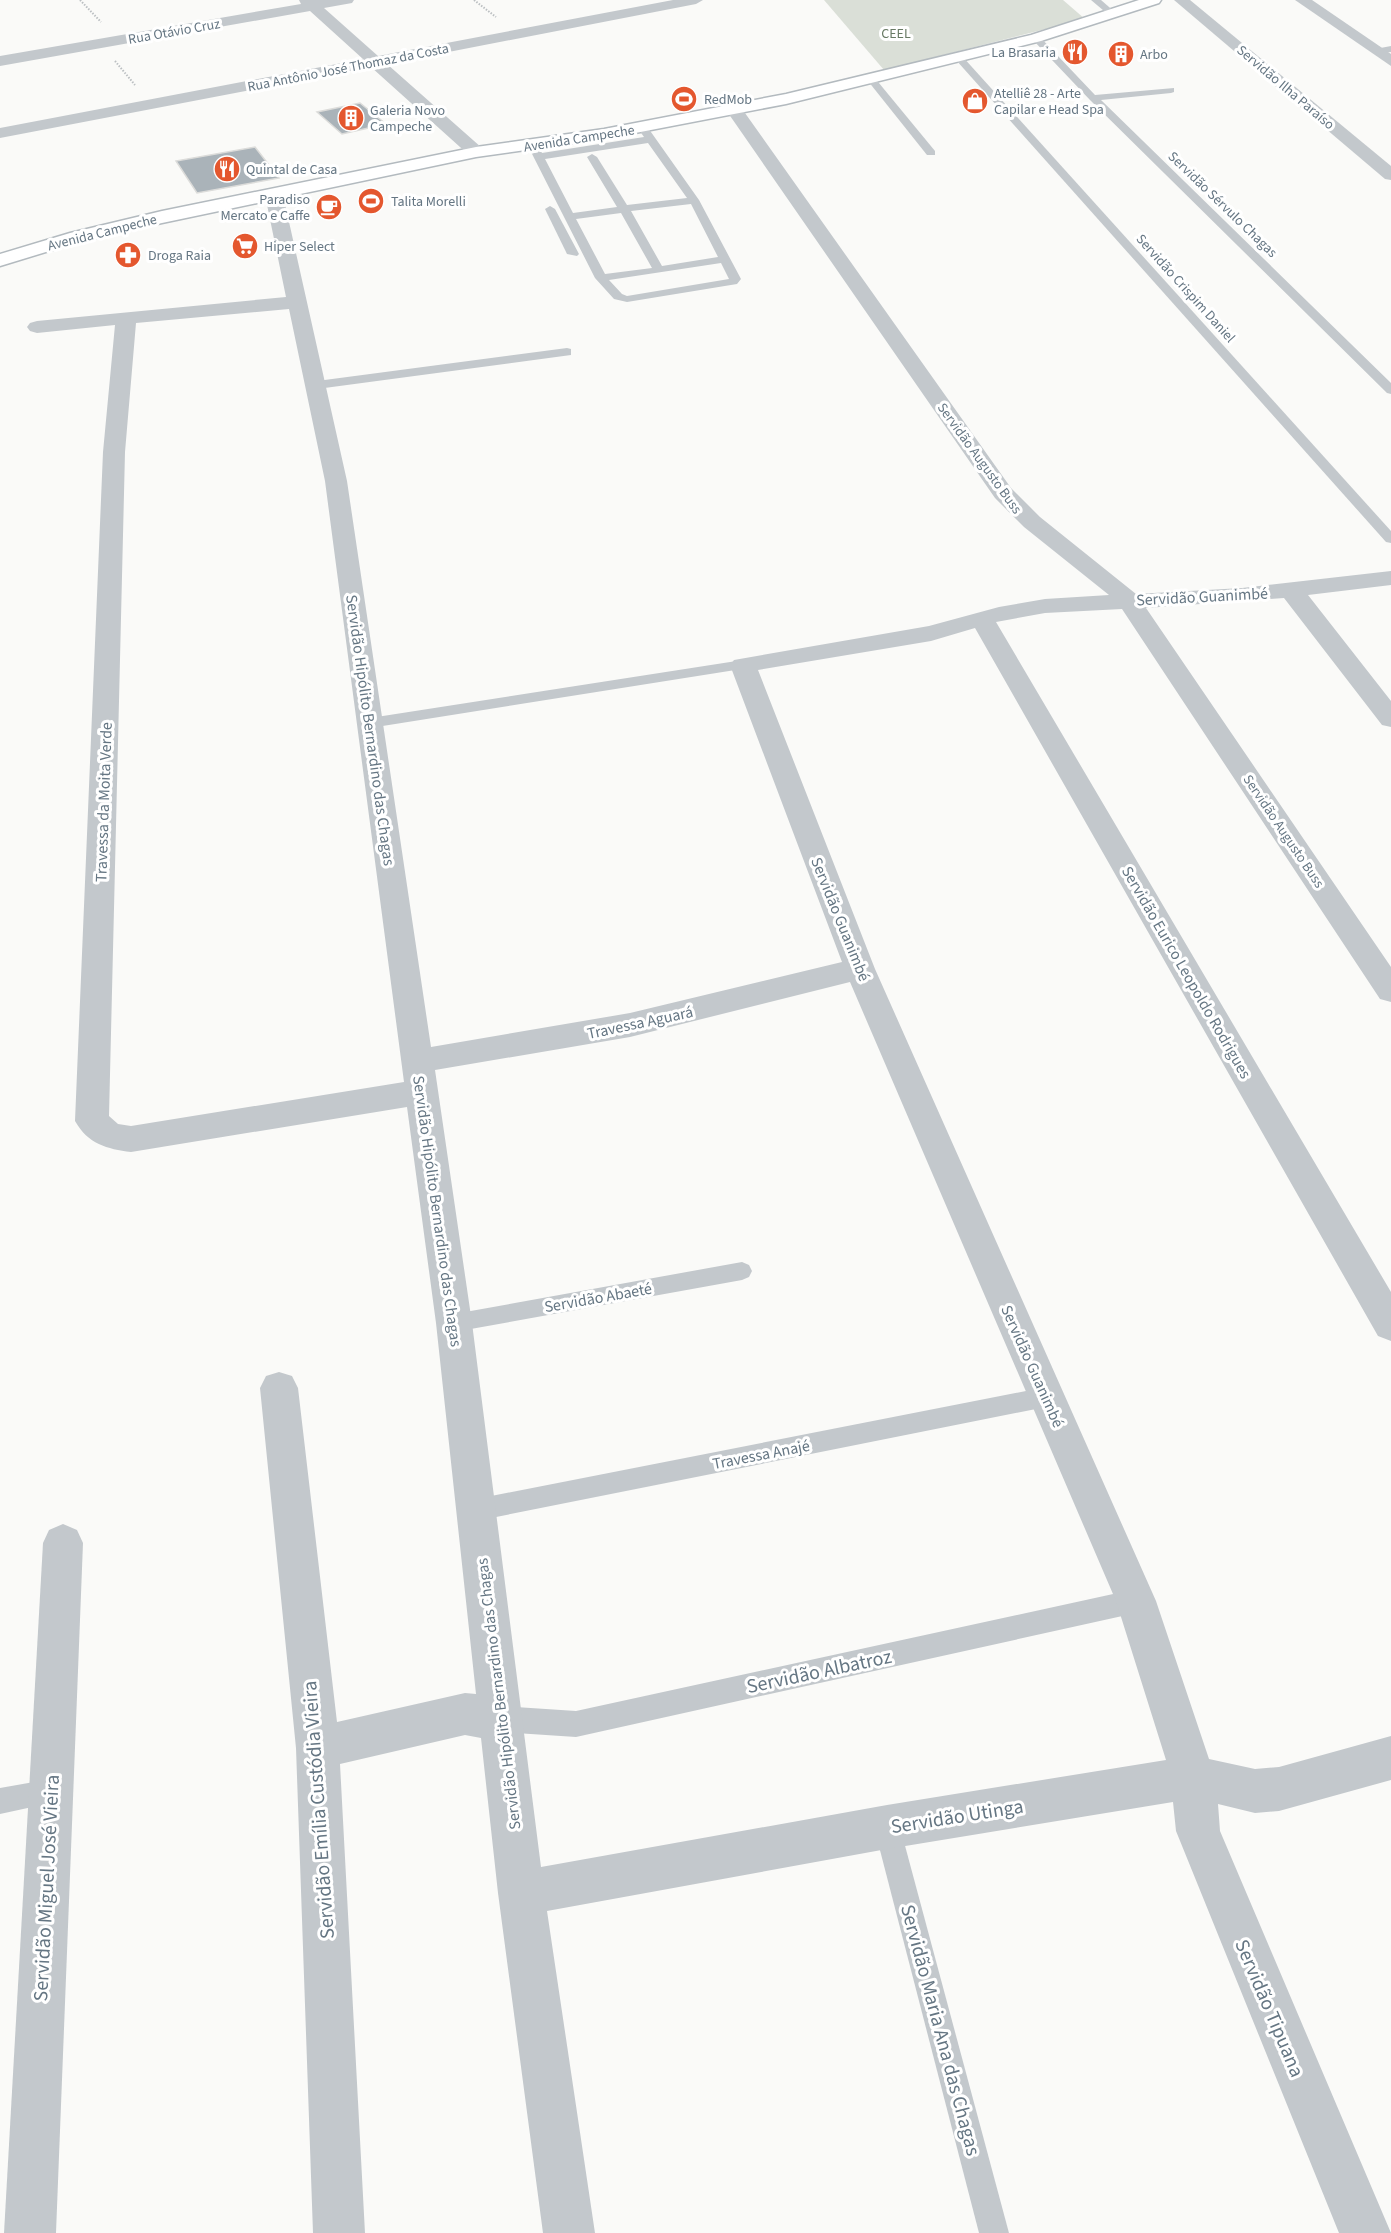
<svg xmlns="http://www.w3.org/2000/svg" width="1391" height="2233" font-family="'Source Sans 3',sans-serif">
  <rect width="100%" height="100%" fill="#fafaf8"/>
  <!-- green -->
  <path fill="#dadfd7" d="M824,0H1063L1085,19L884,70Z"/>
  <!-- building -->
  <g fill="#aab3b9" stroke="#dcdcda" stroke-width="1.5">
    <path d="M360,103L386,124L342,134L317,112Z"/>
    <path d="M255,147L279,178L197,193L176,161Z"/>
  </g>
  <g fill="none" stroke-linecap="round" stroke-linejoin="round">
    <defs>
      <path id="secondary" d="M1139,0H1161L1159,3L1041,41L786,104L604,139L476,157L162,223L82,241L0,266V254L70,233L162,211L476,147L604,129L786,94L1031,35Z"/>
    </defs>
    <!-- secondary casing -->
    <use href="#secondary" stroke="#b3babf" stroke-width="3"/>
    <!-- path -->
    <g stroke="#bbbfc2" stroke-width="2" stroke-dasharray="1.5 1.5" stroke-linecap="butt">
      <path d="M80,0L101,22"/>
      <path d="M474,0L496,17"/>
      <path d="M115,61L135,85"/>
    </g>
    <!-- service -->
    <g fill="#c3c8cc" fill-rule="evenodd">
      <path d="M1091,0H1101L1117,14L1110,16Z"/>
      <path d="M1033,36H1039L1095,95L1174,88V92L1171,93L1101,100L1391,383V394L1387,393L1090,100L1033,40Z"/>
      <path d="M1391,46V52L1375,53L1370,50Z"/>
      <path d="M956,56H962L1391,531V543L1386,542L956,60Z"/>
      <path d="M868,77H874L935,151V155H927L868,81Z"/>
      <path d="M638,125H646L699,200L741,279L737,284L627,302L614,299L595,278L528,146L537,144L542,153L644,137L637,127ZM648,143L687,198L627,205L597,157L592,154L587,157L617,207L573,213L545,159ZM691,204L718,257L662,266L631,211ZM621,213L652,268L605,274L576,219ZM721,263L729,279L627,296L622,294L609,280Z"/>
      <path d="M550,206L555,209L579,254L577,256L567,254L545,209Z"/>
      <path d="M567,348L571,349V355L317,389L311,385L317,381Z"/>
      <path d="M743,660L748,662L751,665L748,668L370,728L362,723L370,718Z"/>
      <path d="M742,1262L749,1265L752,1271L749,1277L742,1280L454,1332L446,1330L443,1323L446,1316L454,1314Z"/>
      <path d="M1046,1387L1054,1390L1057,1397L1054,1404L1046,1407L476,1521L468,1518L464,1510L468,1502L476,1499Z"/>
      <path d="M1136,1589L1145,1593L1148,1601L1145,1609L1136,1613L576,1737L500,1732L491,1728L487,1719L491,1710L500,1706L576,1711Z"/>
      <path d="M51,1779L60,1783L64,1792L60,1801L0,1814V1788Z"/>
      <path d="M887,1814L896,1818L900,1827L1009,2233H979L874,1827L878,1818Z"/>
    </g>
    <!-- minor -->
    <g fill="#c3c8cc" fill-rule="evenodd">
      <path d="M299,0H354L352,3L324,8L378,56L673,0H703L696,4L387,64L482,148L485,152L476,157L470,156L371,67L0,138V128L363,59L310,11L0,66V56L301,4Z"/>
      <path d="M1174,0H1190L1391,166V180L1385,179Z"/>
      <path d="M1295,0H1312L1391,54V66Z"/>
      <path d="M734,105L740,106L1011,488L1040,517L1136,594L1242,588L1391,571V585L1308,595L1391,701V727L1382,725L1284,598L1146,608L1391,967V1002L1380,999L1122,609L1045,613L996,622L1391,1292V1341L1378,1336L975,628L931,641L758,670L875,969L1156,1601L1209,1759L1255,1769L1279,1767L1391,1736V1780L1279,1811L1255,1813L1218,1804L1220,1831L1391,2233H1339L1176,1831L1173,1802L887,1849L547,1911L595,2233H543L498,1893L481,1738L465,1735L340,1764L365,2233H313L296,1748L260,1388L266,1376L279,1372L292,1376L298,1388L337,1722L465,1693L476,1694L436,1323L407,1107L131,1152C107,1149 88,1144 75,1121L103,452L115,325L37,333L30,331L27,327L30,323L37,321L286,297L265,195L274,190L283,195L347,481L431,1047L630,1013L842,962L730,665L734,660L929,626L999,607L1045,599L1109,595L1024,527L995,498L726,110ZM289,309L325,481L404,1082L131,1126L118,1124L109,1116L125,452L136,323ZM850,982L1116,1601L1166,1760L887,1805L541,1867L472,1323L435,1070L630,1037Z"/>
      <path d="M63,1524L77,1530L83,1543L56,2233H4L43,1543L49,1530Z"/>
    </g>
    <!-- secondary -->
    <use href="#secondary" fill="#fff" fill-rule="evenodd"/>
  </g>
  <!-- icons -->
  <defs>
    <symbol id="restaurant-disc" viewBox="-11 -11 22 22"><circle r="9.5" fill="#e4572e" stroke="#fff"/><path d="M-5-6h1v4h1v-4h1v4h1v-4h1v5L-1.5 .5V6h-2V.5L-5-1ZM5-6V6H3V1.5H1.5Q1.5-4 5-6Z" fill="#fff"/></symbol>
    <symbol id="building-disc" viewBox="-11 -11 22 22"><circle r="9.5" fill="#e4572e" stroke="#fff"/><path d="M-4-6H4V6H1V3H-1V6H-4ZM-2.5-4.3h1.7v1.8h-1.7ZM.8-4.3h1.7v1.8H.8ZM-2.5-1h1.7V.8h-1.7ZM.8-1h1.7V.8H.8Z" fill="#fff"/></symbol>
    <symbol id="stadium-disc" viewBox="-11 -11 22 22"><circle r="9.5" fill="#e4572e" stroke="#fff"/><path d="M0-5a6.5 5 0 1 0 0 10a6.5 5 0 1 0 0-10ZM-3.5-1.8h7v3.6h-7Z" fill="#fff"/></symbol>
    <symbol id="shop-disc" viewBox="-11 -11 22 22"><circle r="9.5" fill="#e4572e" stroke="#fff"/><path d="M-5-2.5h2.3a2.7 3.5 0 0 1 5.4 0H5L5.5 6h-11ZM-1.5-2.5h3a1.5 2.3 0 0 0-3 0Z" fill="#fff"/></symbol>
    <symbol id="cafe-disc" viewBox="-11 -11 22 22"><circle r="9.5" fill="#e4572e" stroke="#fff"/><path d="M-5.5-4.5H6V0H3Q3 3.5 0 3.5H-2.5Q-5.5 3.5-5.5 0ZM3-3.2v2h1.7v-2ZM-6 4.5H4V6H-6Z" fill="#fff"/></symbol>
    <symbol id="supermarket-disc" viewBox="-11 -11 22 22"><circle r="9.5" fill="#e4572e" stroke="#fff"/><path d="M-6-5.5h2.5l.6 2H6L4.5 2H-2.5L-4.4-4H-6ZM-1.5 3.2a1.3 1.3 0 1 0 .1 0ZM3 3.2a1.3 1.3 0 1 0 .1 0Z" fill="#fff"/></symbol>
    <symbol id="pharmacy-disc" viewBox="-11 -11 22 22"><circle r="9.5" fill="#e4572e" stroke="#fff"/><path d="M-2-6h4v4h4v4h-4v4h-4v-4h-4v-4h4Z" fill="#fff"/></symbol>
  </defs>
  <g fill-rule="evenodd">
    <use href="#restaurant-disc" x="1060" y="37" width="30" height="30"/>
    <use href="#building-disc" x="1106" y="39" width="30" height="30"/>
    <use href="#stadium-disc" x="669" y="84" width="30" height="30"/>
    <use href="#shop-disc" x="960" y="86" width="30" height="30"/>
    <use href="#building-disc" x="336" y="103" width="30" height="30"/>
    <use href="#restaurant-disc" x="212" y="154" width="30" height="30"/>
    <use href="#stadium-disc" x="356" y="186" width="30" height="30"/>
    <use href="#cafe-disc" x="314" y="192" width="30" height="30"/>
    <use href="#supermarket-disc" x="230" y="231" width="30" height="30"/>
    <use href="#pharmacy-disc" x="113" y="240" width="30" height="30"/>
  </g>
  <g text-anchor="middle" stroke-width="6" stroke-linejoin="round" paint-order="stroke">
    <!-- far-street labels -->
    <g font-size="14" fill="#657683" stroke="#fff">
      <text transform="translate(174 31) rotate(-10)" y="5">Rua Otávio Cruz</text>
      <text transform="translate(348 67) rotate(-11)" y="5">Rua Antônio José Thomaz da Costa</text>
      <text transform="translate(1286 87) rotate(40)" y="5">Servidão Ilha Paraíso</text>
      <text transform="translate(579 138) rotate(-9)" y="5">Avenida Campeche</text>
      <text transform="translate(1223 204) rotate(44)" y="5">Servidão Sérvulo Chagas</text>
      <text transform="translate(102 232) rotate(-14)" y="5">Avenida Campeche</text>
      <text transform="translate(1186 288) rotate(48)" y="5">Servidão Crispim Daniel</text>
      <text transform="translate(980 458) rotate(54)" y="5">Servidão Augusto Buss</text>
      <text transform="translate(1284 831) rotate(56)" y="5">Servidão Augusto Buss</text>
    </g>
    <!-- far-park labels -->
    <g font-size="14" fill="#687a64" stroke="#fff">
      <text x="896" y="38">CEEL</text>
    </g>
    <!-- far-poi labels -->
    <g font-size="14" fill="#657683" stroke="#fff" text-anchor="start">
      <text x="1056" y="57" text-anchor="end">La Brasaria</text>
      <text x="1140" y="59">Arbo</text>
      <text x="994" y="98">Atelliê 28 - Arte<tspan x="994" dy="16">Capilar e Head Spa</tspan></text>
      <text x="704" y="104">RedMob</text>
      <text x="370" y="115">Galeria Novo<tspan x="370" dy="16">Campeche</tspan></text>
      <text x="246" y="174">Quintal de Casa</text>
      <text x="310" y="204" text-anchor="end">Paradiso<tspan x="310" dy="16">Mercato e Caffe</tspan></text>
      <text x="391" y="206">Talita Morelli</text>
      <text x="264" y="251">Hiper Select</text>
      <text x="148" y="260">Droga Raia</text>
    </g>
    <!-- street labels -->
    <g font-size="16" fill="#657683" stroke="#fff">
      <text transform="translate(1202 596) rotate(-3)" y="6">Servidão Guanimbé</text>
      <text transform="translate(371 730) rotate(82)" y="6">Servidão Hipólito Bernardino das Chagas</text>
      <text transform="translate(103 802) rotate(-88)" y="6">Travessa da Moita Verde</text>
      <text transform="translate(841 919) rotate(68)" y="6">Servidão Guanimbé</text>
      <text transform="translate(1187 972) rotate(60)" y="6">Servidão Eurico Leopoldo Rodrigues</text>
      <text transform="translate(640 1022) rotate(-12)" y="6">Travessa Aguará</text>
      <text transform="translate(438 1211) rotate(82)" y="6">Servidão Hipólito Bernardino das Chagas</text>
      <text transform="translate(598 1297) rotate(-10)" y="6">Servidão Abaeté</text>
      <text transform="translate(1033 1366) rotate(66)" y="6">Servidão Guanimbé</text>
      <text transform="translate(761 1454) rotate(-11)" y="6">Travessa Anajé</text>
      <text transform="translate(498 1694) rotate(-97)" y="6">Servidão Hipólito Bernardino das Chagas</text>
    </g>
    <!-- near-street labels -->
    <g font-size="20" fill="#657683" stroke="#fff">
      <text transform="translate(819 1671) rotate(-12)" y="7">Servidão Albatroz</text>
      <text transform="translate(318 1810) rotate(-94)" y="7">Servidão Emília Custódia Vieira</text>
      <text transform="translate(957 1816) rotate(-9)" y="7">Servidão Utinga</text>
      <text transform="translate(46 1888) rotate(-87)" y="7">Servidão Miguel José Vieira</text>
      <text transform="translate(1270 2008) rotate(67)" y="7">Servidão Tipuana</text>
      <text transform="translate(941 2030) rotate(75)" y="7">Servidão Maria Ana das Chagas</text>
    </g>
  </g>
</svg>
